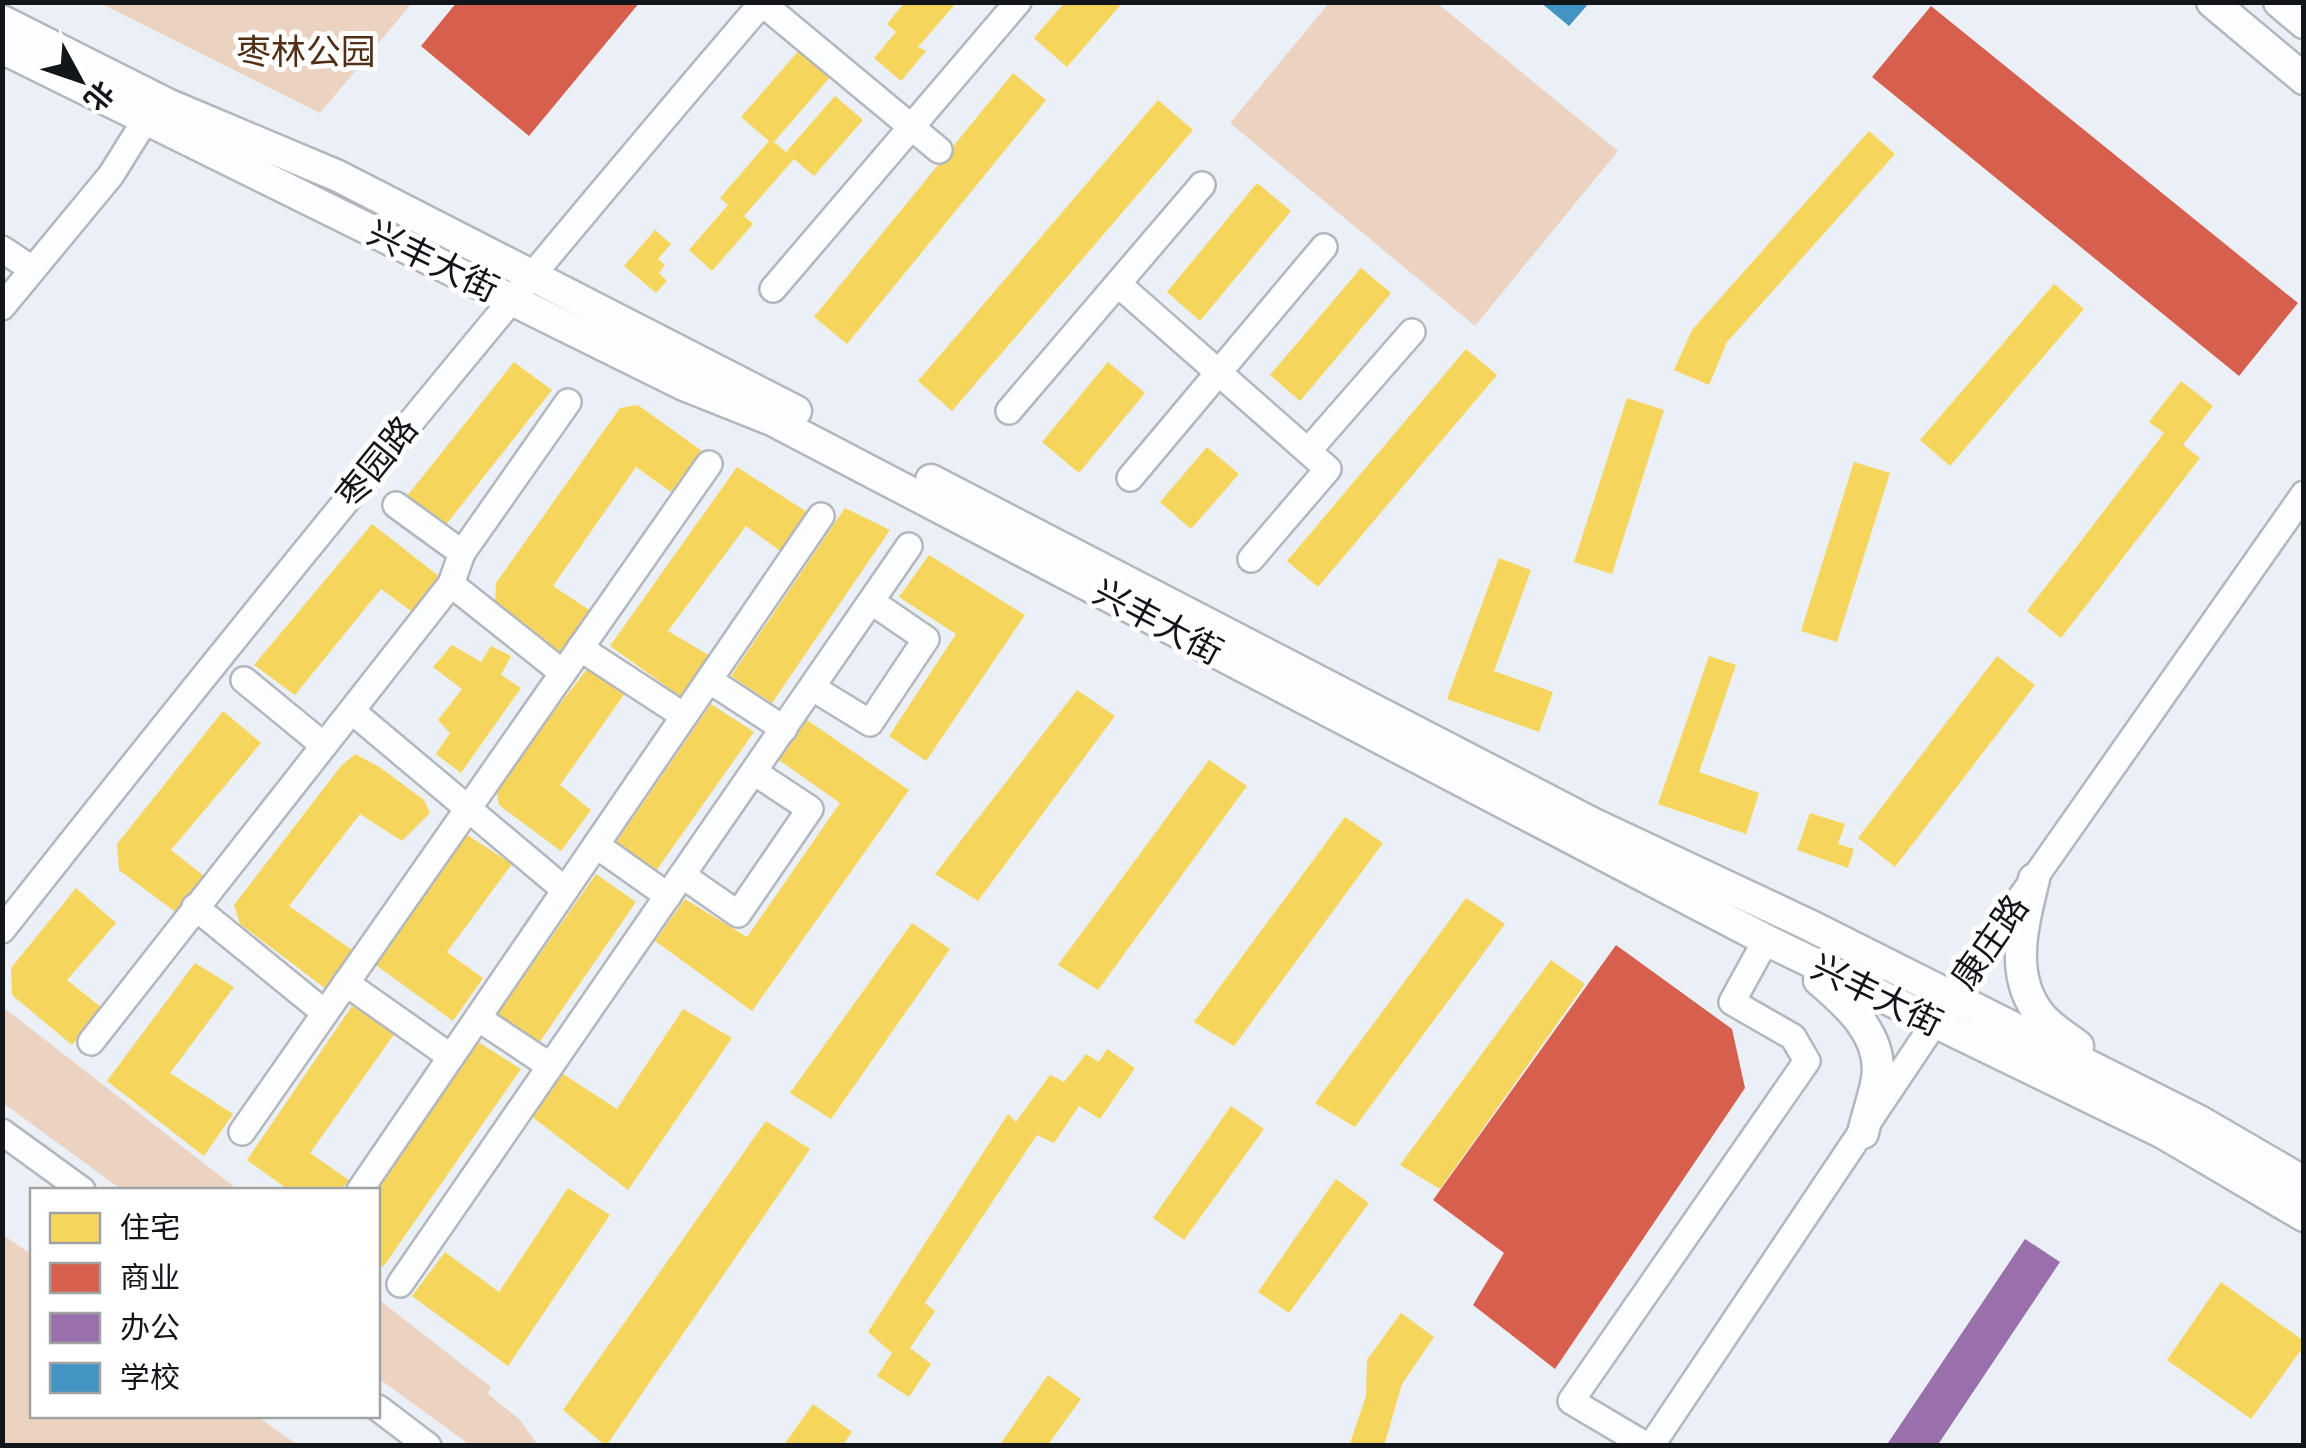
<svg xmlns="http://www.w3.org/2000/svg" width="2306" height="1448" font-family="'Exo 2','Noto Sans SC',sans-serif">
  <rect width="100%" height="100%" fill="#ebf0f7"/>
  <!-- green -->
  <g fill="#ecd2c1">
    <path d="M100,3H412L320,113Z"/>
    <path d="M1329,3H1437L1618,151L1475,326L1230,123Z"/>
    <path d="M2,1007H3L238,1190H122L3,1103Z"/>
    <path d="M2,1234L32,1255V1416H256L298,1445H3Z"/>
    <path d="M378,1299L491,1387L488,1394L519,1419L538,1445H470L378,1378Z"/>
  </g>
  <!-- homes -->
  <g fill="#f6d55c">
    <path d="M905,2H957L918,47L926,51L901,81L874,58L896,32L887,24Z"/>
    <path d="M1065,2H1123L1067,67L1034,38Z"/>
    <path d="M1932,17L1991,64L1940,122L1884,76Z"/>
    <path d="M801,48L832,75L774,142L786,152L835,96L863,120L814,176L794,159L744,216L753,224L712,271L689,250L728,205L720,198L769,141L741,117Z"/>
    <path d="M1013,73L1046,100L847,344L814,317Z"/>
    <path d="M1158,100L1193,130L952,411L918,381Z"/>
    <path d="M2079,129L2139,179L2084,246L2023,196Z"/>
    <path d="M1869,131L1895,154L1727,342L1709,385L1674,370L1692,330Z"/>
    <path d="M1257,183L1291,211L1200,321L1167,292Z"/>
    <path d="M655,230L671,244L658,259L665,265L659,273L667,281L656,293L624,266Z"/>
    <path d="M2231,253L2291,301L2235,370L2176,321Z"/>
    <path d="M1361,268L1391,293L1300,401L1270,375Z"/>
    <path d="M2054,284L2084,309L1950,466L1920,440Z"/>
    <path d="M1466,349L1497,375L1318,587L1287,561Z"/>
    <path d="M514,362L552,390L445,526L407,496Z"/>
    <path d="M1108,362L1145,393L1079,473L1042,442Z"/>
    <path d="M2181,381L2213,406L2183,445L2200,458L2061,638L2027,611L2164,433L2149,422Z"/>
    <path d="M1627,398L1664,410L1612,574L1574,562Z"/>
    <path d="M638,405L702,451L671,492L636,467L553,586L591,611L562,653L495,605L496,583L620,408Z"/>
    <path d="M1207,447L1239,474L1191,529L1160,502Z"/>
    <path d="M1854,462L1890,473L1837,642L1801,631Z"/>
    <path d="M737,467L810,514L783,553L746,526L668,631L712,657L684,699L610,646Z"/>
    <path d="M845,508L890,530L772,703L731,676Z"/>
    <path d="M372,524L440,577L414,613L381,589L295,695L254,665Z"/>
    <path d="M929,555L1025,615L926,761L889,736L956,634L899,597Z"/>
    <path d="M1499,558L1531,570L1494,671L1553,692L1539,732L1447,699Z"/>
    <path d="M452,645L481,662L491,646L511,656L501,675L521,688L461,773L436,754L450,733L438,720L462,689L433,667Z"/>
    <path d="M1709,656L1736,665L1699,772L1759,793L1746,834L1658,804Z"/>
    <path d="M1997,656L2035,685L1895,867L1858,838Z"/>
    <path d="M587,669L626,692L560,785L591,810L561,851L499,805L496,787Z"/>
    <path d="M1077,690L1115,716L978,901L935,874Z"/>
    <path d="M711,704L754,732L656,871L615,844Z"/>
    <path d="M223,711L261,743L171,850L208,879L181,916L119,870L117,844Z"/>
    <path d="M807,720L909,790L752,1011L655,941L685,899L747,937L840,803L779,760Z"/>
    <path d="M355,754L381,768L424,800L430,813L402,841L360,814L289,906L355,952L326,989L240,924L234,905L341,766Z"/>
    <path d="M1209,760L1247,786L1098,990L1058,965Z"/>
    <path d="M1810,813L1845,824L1838,844L1854,849L1848,868L1797,850Z"/>
    <path d="M1345,817L1383,843L1234,1046L1194,1022Z"/>
    <path d="M463,832L512,864L447,952L483,978L453,1021L369,960Z"/>
    <path d="M596,874L636,902L539,1043L497,1015Z"/>
    <path d="M76,888L116,923L67,980L102,1008L72,1045L12,995L11,968Z"/>
    <path d="M1466,898L1505,924L1355,1127L1315,1103Z"/>
    <path d="M912,923L950,949L831,1119L790,1093Z"/>
    <path d="M1551,960L1585,984L1440,1189L1400,1165Z"/>
    <path d="M195,963L234,987L170,1073L233,1114L204,1156L107,1081Z"/>
    <path d="M352,1006L395,1033L310,1153L349,1180L341,1190H289L247,1160Z"/>
    <path d="M683,1009L732,1038L628,1190L531,1116L563,1074L617,1109Z"/>
    <path d="M478,1042L521,1069L383,1267L378,1263V1190H374Z"/>
    <path d="M1107,1049L1135,1068L1100,1119L1079,1106L1054,1143L1037,1135L925,1303L935,1311L910,1348L931,1364L909,1397L877,1376L892,1353L868,1332L1008,1114L1016,1122L1050,1075L1064,1082L1086,1054L1099,1062Z"/>
    <path d="M1231,1106L1264,1129L1184,1240L1153,1218Z"/>
    <path d="M766,1121L810,1149L606,1446L563,1410Z"/>
    <path d="M1336,1179L1369,1203L1289,1313L1258,1292Z"/>
    <path d="M568,1188L610,1215L508,1366L412,1296L445,1252L499,1292Z"/>
    <path d="M2221,1282L2304,1341V1346L2251,1419L2167,1360Z"/>
    <path d="M1401,1313L1434,1337L1402,1384L1384,1446H1349L1366,1396L1367,1360Z"/>
    <path d="M1048,1375L1081,1399L1047,1446H999Z"/>
    <path d="M813,1404L852,1432L842,1446H783Z"/>
  </g>
  <!-- shops -->
  <g fill="#d6604d">
    <path d="M457,2H640L529,136L421,46Z"/>
    <path d="M1931,6L2298,303L2239,376L1872,77Z"/>
    <path d="M1616,945L1732,1029L1745,1088L1555,1369L1473,1305L1504,1253L1433,1200Z"/>
  </g>
  <!-- offices -->
  <path fill="#9970ab" d="M2025,1239L2060,1262L1937,1446H1886Z"/>
  <!-- schools -->
  <path fill="#4393c3" d="M1540,2H1590L1569,26Z"/>
  <g fill="none" stroke-linecap="round" stroke-linejoin="round">
    <defs>
      <g id="minor">
        <path d="M2,249L32,269"/>
        <path d="M1118,284L1328,469L1251,559"/>
        <path d="M773,289L1018,2"/>
        <path d="M2,307L111,175L146,119"/>
        <path d="M1009,411L1202,185"/>
        <path d="M1308,451L1412,332"/>
        <path d="M1130,478L1324,247"/>
        <path d="M396,505L462,553"/>
        <path d="M451,584L563,673"/>
        <path d="M580,648L684,716"/>
        <path d="M244,680L322,744"/>
        <path d="M709,680L784,729"/>
        <path d="M813,688L870,723L926,639L872,602"/>
        <path d="M353,712L565,890"/>
        <path d="M596,845L668,896"/>
        <path d="M682,875L738,914L810,809L754,772"/>
        <path d="M195,907L325,1013"/>
        <path d="M2,930C250,616 502,307 762,3L939,150"/>
        <path d="M346,983L451,1057"/>
        <path d="M478,1018L550,1066"/>
        <path d="M91,1042L451,584L462,553L568,402"/>
        <path d="M2,1132L82,1190"/>
        <path d="M242,1132L709,464"/>
        <path d="M360,1190L821,516"/>
        <path d="M400,1284L909,546"/>
        <path d="M378,1408L428,1446"/>
        <path d="M1647,1446L1571,1401L1807,1061L1793,1037L1732,1002L1766,940"/>
        <path d="M1651,1446L1972,967L2304,494"/>
      </g>
      <g id="major">
        <path d="M2212,2L2304,79"/>
        <path d="M2279,2L2304,23"/>
        <path d="M2,21L167,104L338,176L796,411"/>
        <path d="M2,48L684,385L772,420L1766,940L2163,1133L2304,1216"/>
        <path d="M931,480L1592,823L1807,924L2201,1122L2304,1182"/>
        <path d="M2034,879C2023,925 2008,976 2041,1016C2051,1028 2066,1037 2078,1046"/>
        <path d="M1819,980C1847,1004 1884,1036 1877,1079C1874,1097 1867,1115 1863,1133"/>
      </g>
    </defs>
    <!-- minor casing -->
    <use href="#minor" stroke="#b3b7bd" stroke-width="30"/>
    <!-- major casing -->
    <use href="#major" stroke="#b3b7bd" stroke-width="35"/>
    <!-- minor -->
    <use href="#minor" stroke="#fcfdfe" stroke-width="25"/>
    <!-- major -->
    <use href="#major" stroke="#fcfdfe" stroke-width="30"/>
  </g>
  <g text-anchor="middle" stroke-width="10" stroke-linejoin="round" paint-order="stroke">
    <!-- park labels -->
    <g font-size="35" fill="#513017" stroke="#fff">
      <text x="306" y="64">枣林公园</text>
    </g>
    <!-- street labels -->
    <g font-size="35" fill="#12161b" stroke="#fff">
      <text transform="translate(433 261) rotate(26)" y="12">兴丰大街</text>
      <text transform="translate(377 462) rotate(-51)" y="12">枣园路</text>
      <text transform="translate(1158 622) rotate(28)" y="12">兴丰大街</text>
      <text transform="translate(1990 942) rotate(-55)" y="12">康庄路</text>
      <text transform="translate(1877 995) rotate(26)" y="12">兴丰大街</text>
    </g>
  </g>
  <!-- border -->
  <rect width="2306" height="1448" fill="none" stroke="#12161b" stroke-width="10"/>
  <!-- legend -->
  <rect x="30" y="1188" width="350" height="230" fill="#ffffff" stroke="#a0a2a4" stroke-width="2.5"/>
  <rect x="50" y="1213" width="50" height="30" fill="#f6d55c" stroke="#a0a2a4" stroke-width="2.5"/>
  <text x="120" y="1238" font-size="30" fill="#12161b">住宅</text>
  <rect x="50" y="1263" width="50" height="30" fill="#d6604d" stroke="#a0a2a4" stroke-width="2.5"/>
  <text x="120" y="1288" font-size="30" fill="#12161b">商业</text>
  <rect x="50" y="1313" width="50" height="30" fill="#9970ab" stroke="#a0a2a4" stroke-width="2.5"/>
  <text x="120" y="1338" font-size="30" fill="#12161b">办公</text>
  <rect x="50" y="1363" width="50" height="30" fill="#4393c3" stroke="#a0a2a4" stroke-width="2.5"/>
  <text x="120" y="1388" font-size="30" fill="#12161b">学校</text>
  <!-- north arrow -->
  <g transform="translate(80 80) rotate(130)" stroke="#ffffff" stroke-width="8" paint-order="stroke">
  <path d="M0-8L18 38L0 25L-18 38Z" fill="#12161b"/>
  <text y="-15" font-size="28" font-weight="bold" text-anchor="middle" fill="#12161b">北</text>
  </g>
</svg>
